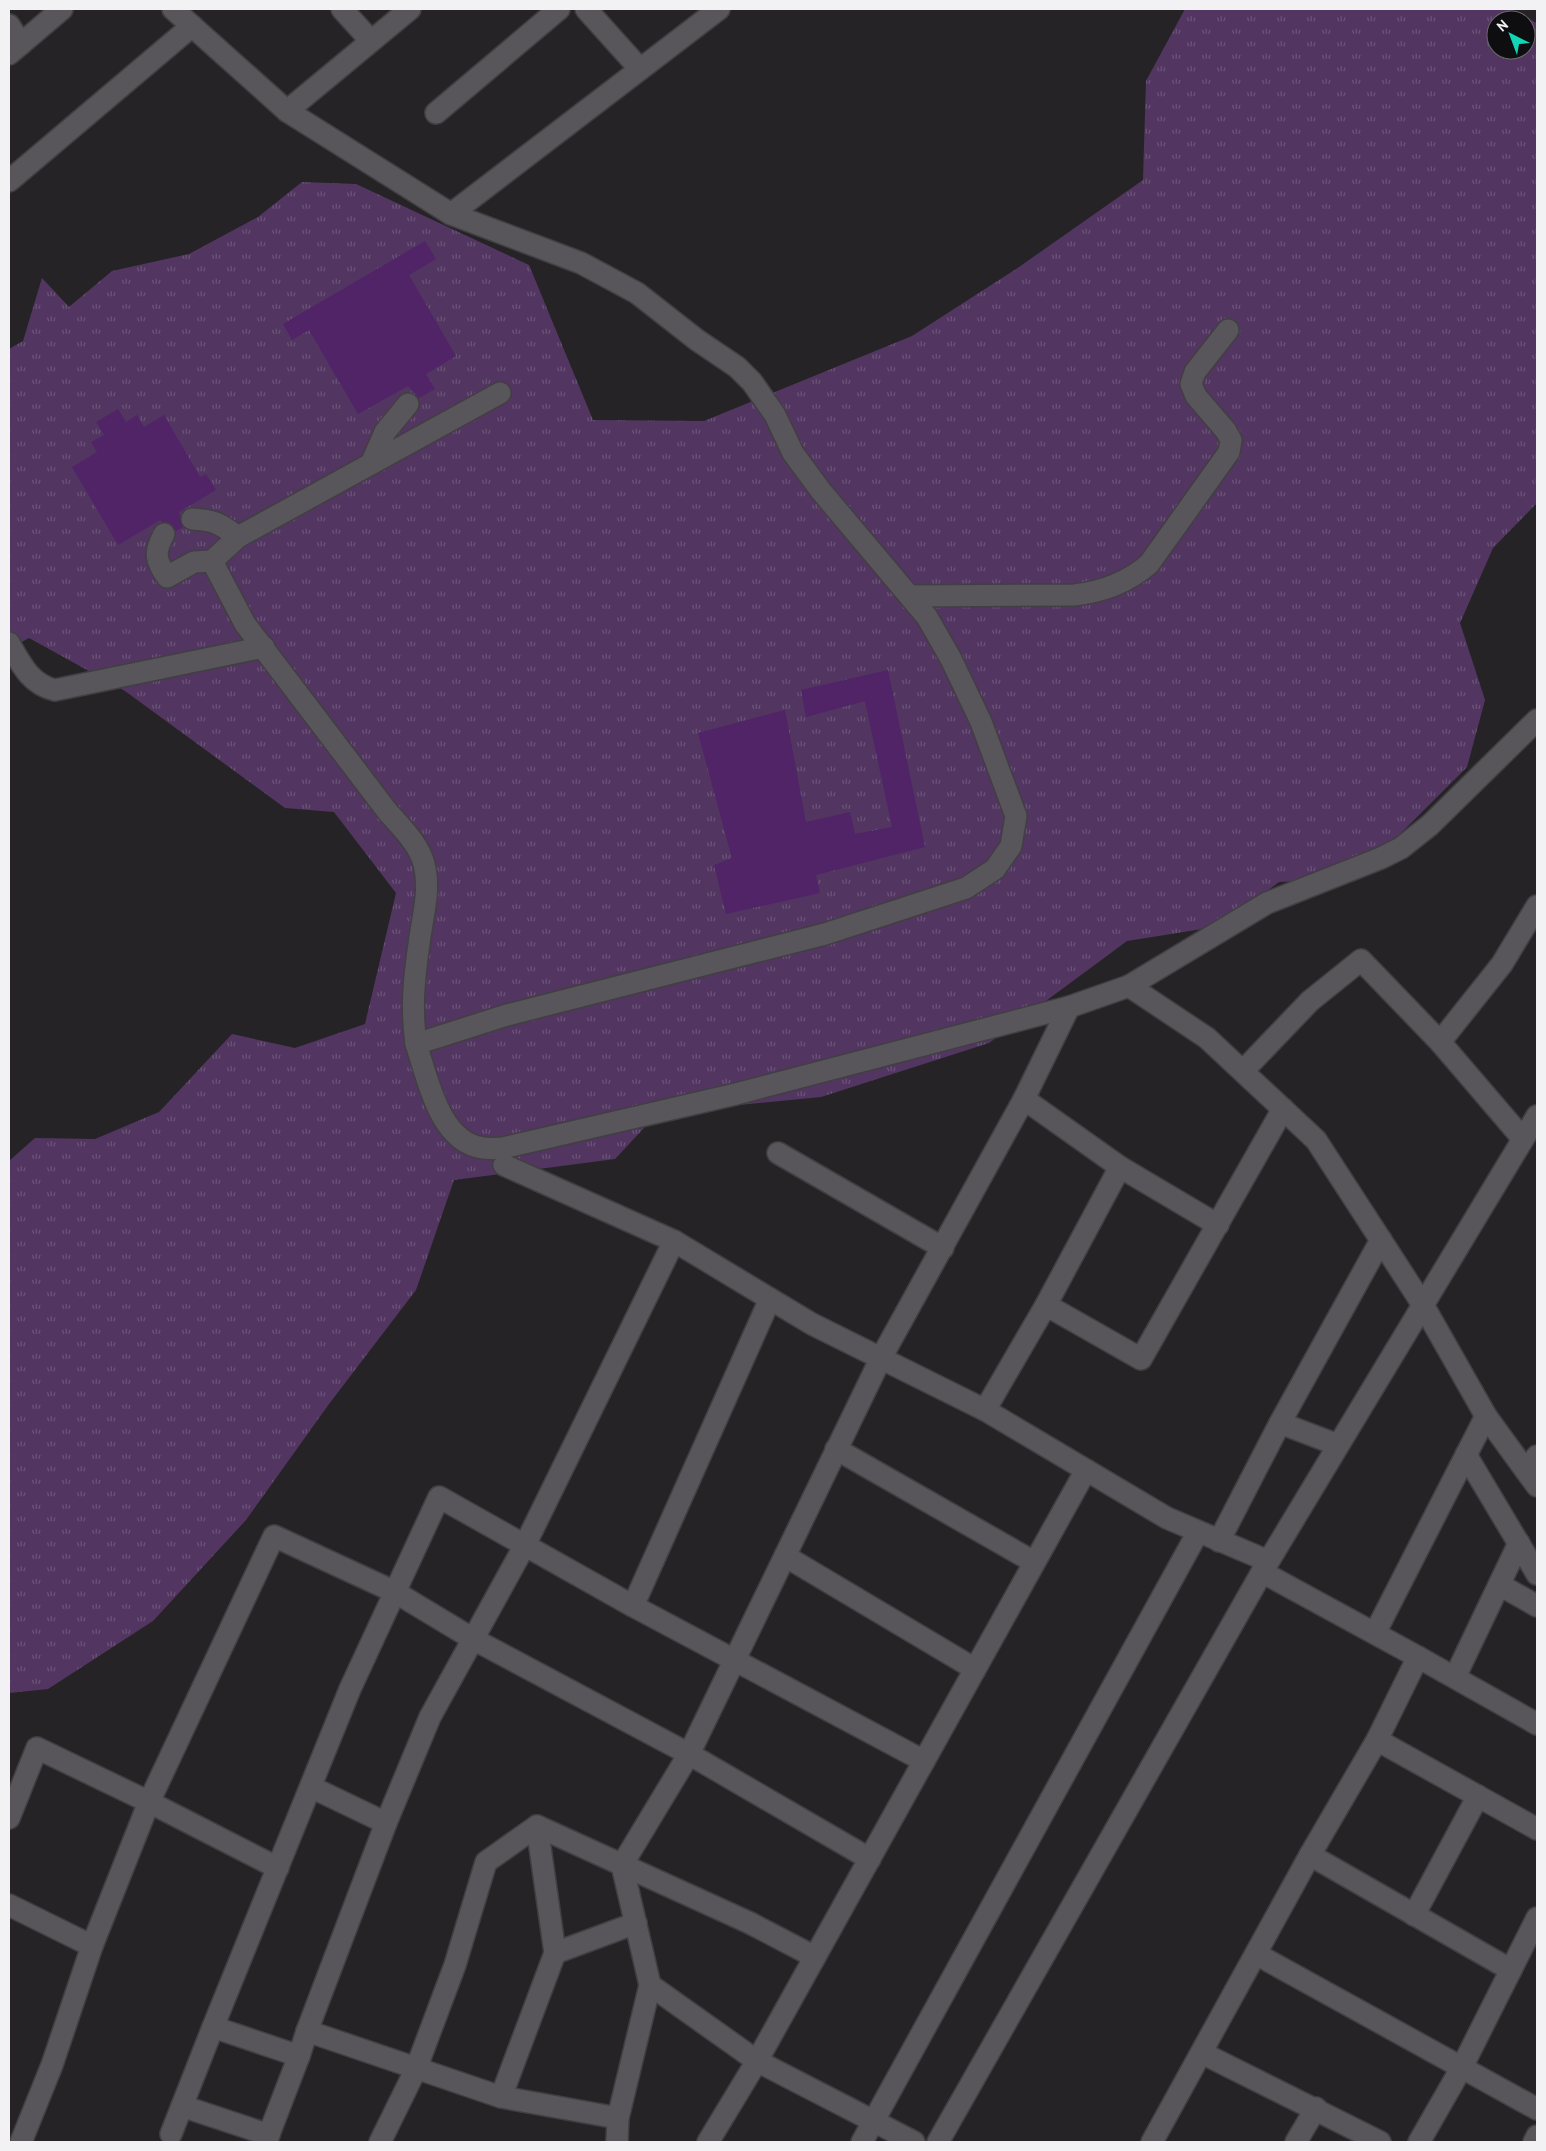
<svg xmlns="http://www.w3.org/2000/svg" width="1546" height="2151" font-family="'PT Sans',sans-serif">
  <defs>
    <pattern id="grass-tufts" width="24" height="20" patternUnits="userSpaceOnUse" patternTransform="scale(1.25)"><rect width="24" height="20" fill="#523661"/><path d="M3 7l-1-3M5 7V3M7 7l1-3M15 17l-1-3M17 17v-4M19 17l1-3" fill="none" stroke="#6b5478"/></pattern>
  </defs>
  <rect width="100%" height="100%" fill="#262327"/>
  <!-- grass -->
  <path fill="url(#grass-tufts)" fill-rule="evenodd" d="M1185,9H1508L1537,23V503L1493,548L1460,623L1485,700L1467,767L1390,844L1326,880L1279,882L1221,926L1127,941L989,1043L821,1097L658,1113L615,1159L454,1180L416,1290L329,1404L246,1520L153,1621L48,1689L9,1693V1161L35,1138L95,1139L159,1112L232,1034L295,1048L365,1024L396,893L334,812L285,808L125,691L29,638L9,649V349L23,341L42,278L69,307L112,271L189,254L258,217L302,182L356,184L529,265L593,420L704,421L912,336L1019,267L1143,180L1146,81ZM1496,20H1526V50H1496Z"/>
  <!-- building -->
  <g fill="#502466">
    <path d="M425,241L436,259L409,275L456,356L426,374L435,389L419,398L408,386L358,414L309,330L292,340L283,324Z"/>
    <path d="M118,409L126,422L137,415L144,427L164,415L200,477L206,474L216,490L179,512L183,527L176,531L170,523L162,522L160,520L118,545L72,467L97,452L91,442L104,435L96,422Z"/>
    <path d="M888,670L925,847L816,875L820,893L726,914L714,865L732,858L698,733L785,710L806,822L850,812L855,834L892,827L865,701L806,717L801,690Z"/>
  </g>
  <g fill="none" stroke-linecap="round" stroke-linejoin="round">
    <defs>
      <g id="minor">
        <path d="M173,9L287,111L451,214L581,263L637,293L697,340L737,367L752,382L775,415L793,453L821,491L927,617L951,659L981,722L1016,816L1011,846L995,869L966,888L825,934L507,1015L416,1044C428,1079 439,1142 483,1148C490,1149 497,1148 503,1148L736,1094L1069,1007L1129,986L1207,1038L1316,1140L1423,1305L1486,1416L1526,1471L1537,1456"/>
        <path d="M342,9L371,41"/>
        <path d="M586,9L640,69"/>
        <path d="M9,25L21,44"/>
        <path d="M9,54L62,9"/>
        <path d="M287,111L410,9"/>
        <path d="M436,113L559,9"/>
        <path d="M9,181L192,26"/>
        <path d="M451,214L719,9"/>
        <path d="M371,464L385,432L408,404"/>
        <path d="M192,519C214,520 221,524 238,537"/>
        <path d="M164,534C154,552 155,560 167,577L194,562L212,561"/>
        <path d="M910,596L1074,595C1102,592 1127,583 1149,564L1229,452L1231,440L1226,431L1196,396L1191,384L1195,372L1228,330"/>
        <path d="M9,643C21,664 30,684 55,690L264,647"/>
        <path d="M1129,986L1267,903L1381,858L1401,848L1430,825L1537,720"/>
        <path d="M1440,1042L1502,964L1537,906"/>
        <path d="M416,1044C411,1010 414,978 419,944C422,918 431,891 424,864C419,844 401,827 387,811L245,624L212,561L238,537L500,393"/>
        <path d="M1243,1071L1310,1001L1361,960L1440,1042L1523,1139"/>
        <path d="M1024,1099L1069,1007"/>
        <path d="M778,1153L943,1248"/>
        <path d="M504,1165L674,1241L812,1324L985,1410L1167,1518L1268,1561"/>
        <path d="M1046,1305L1120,1167"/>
        <path d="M985,1410L1046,1305L1141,1359L1283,1109"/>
        <path d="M1280,1423L1338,1445"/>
        <path d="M836,1449L1034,1562"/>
        <path d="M1466,1455L1537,1574"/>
        <path d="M1526,1471L1537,1486"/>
        <path d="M1219,1541L1280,1423L1381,1240"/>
        <path d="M785,1556L975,1669"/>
        <path d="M1262,1572L1418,1657L1537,1724"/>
        <path d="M1500,1585L1537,1606"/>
        <path d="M633,1606L770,1299"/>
        <path d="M1375,1633L1486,1416"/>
        <path d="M1455,1677L1519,1543"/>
        <path d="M1377,1740L1537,1829"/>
        <path d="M311,1787L386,1823"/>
        <path d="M9,1818L37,1748L149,1802L92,1946L9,1905"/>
        <path d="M537,1826L555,1953"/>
        <path d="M1310,1855L1511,1970"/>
        <path d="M278,1868L149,1802L274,1536L395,1592L473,1639L689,1754L870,1859"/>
        <path d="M1414,1915L1478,1796"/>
        <path d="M1256,1954L1537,2109"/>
        <path d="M650,1985L618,2118L501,2097L307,2031L299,2056L213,2027L350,1689L439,1497L633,1606L924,1761"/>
        <path d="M307,2031L386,1823L430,1717L525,1545L674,1241"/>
        <path d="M1202,2053L1380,2142"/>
        <path d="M501,2097L555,1953L636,1923"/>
        <path d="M182,2106L269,2135"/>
        <path d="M171,2134L213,2027"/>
        <path d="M21,2142L52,2065L92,1946"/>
        <path d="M266,2142L299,2056"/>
        <path d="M380,2142L416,2069L455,1965L486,1862L537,1826L750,1923L815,1957"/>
        <path d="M617,2142L618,2118"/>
        <path d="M708,2142L757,2061L1086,1470"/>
        <path d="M862,2142L1198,1532"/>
        <path d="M914,2142L757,2061L650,1985L622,1865L689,1754L881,1358L1024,1099L1120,1167L1218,1225"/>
        <path d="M938,2142L1262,1572L1537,1116"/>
        <path d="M1152,2142L1310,1855L1377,1740L1418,1657"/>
        <path d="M1296,2142L1316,2108"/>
        <path d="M1419,2142L1462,2067L1537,1918"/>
        <path d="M1534,2142L1537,2136"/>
      </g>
    </defs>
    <!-- minor casing -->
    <use href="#minor" stroke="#413f42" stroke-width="24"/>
    <!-- minor -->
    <use href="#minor" stroke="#59565b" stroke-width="21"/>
  </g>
  <!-- border -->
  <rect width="1546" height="2151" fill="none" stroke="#f2f1f3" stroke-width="20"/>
  <!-- north arrow -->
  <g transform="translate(1511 35) rotate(318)"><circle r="24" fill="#0e0d0f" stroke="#69686a"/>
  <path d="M0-4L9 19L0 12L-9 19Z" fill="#11d5b4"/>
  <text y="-8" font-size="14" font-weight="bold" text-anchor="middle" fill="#f2f1f3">N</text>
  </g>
</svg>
